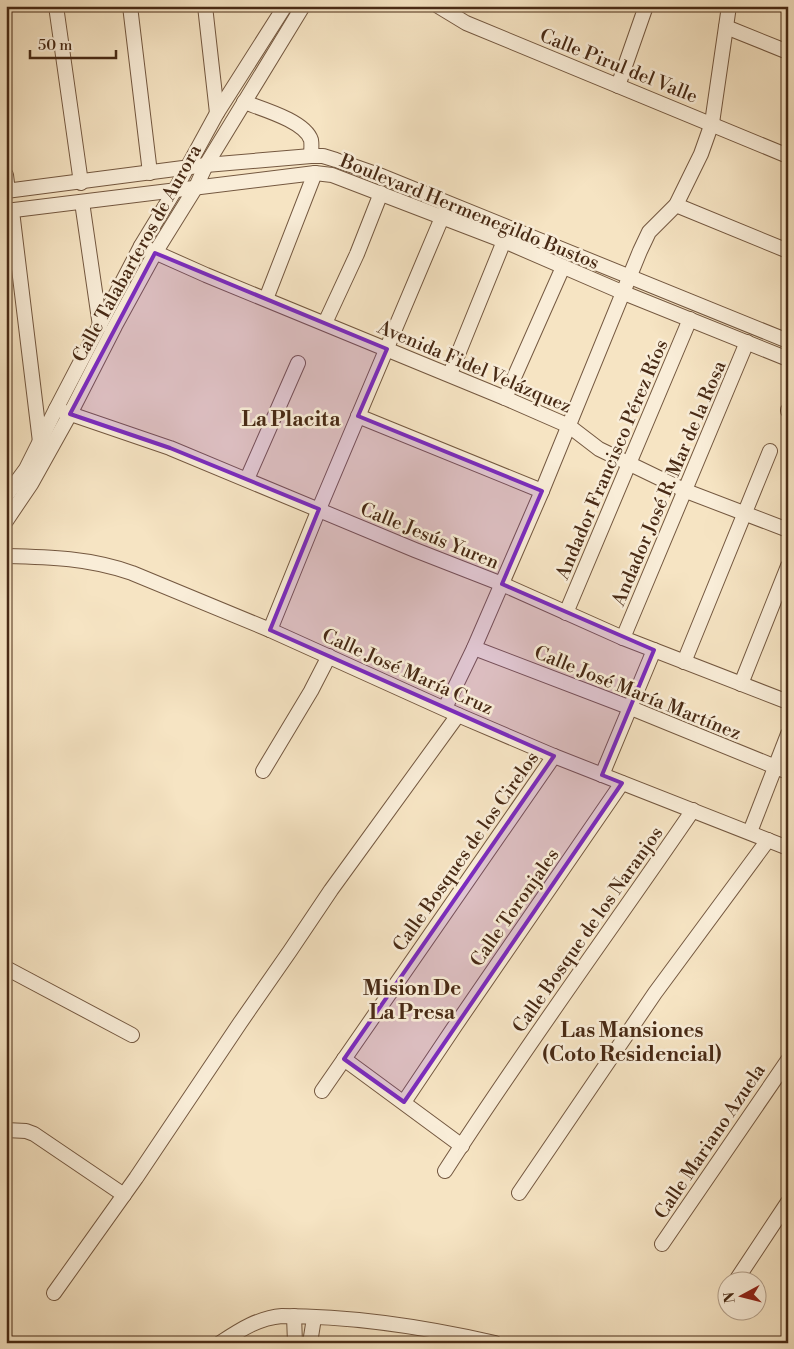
<svg xmlns="http://www.w3.org/2000/svg" width="794" height="1349" font-family="'Libre Bodoni',serif">
  <rect width="100%" height="100%" fill="#f6e4c3"/>
  <filter id="stains"><feTurbulence type="fractalNoise" baseFrequency=".004" numOctaves="4"/><feColorMatrix values="0 0 0 0 .2 0 0 0 0 .09 0 0 0 0 .02 0 0 0 .5 -.17"/></filter>
  <radialGradient id="worn" r=".72"><stop offset=".6" stop-color="#630" stop-opacity="0"/><stop offset="1" stop-color="#630" stop-opacity=".3"/></radialGradient>
  <g fill="none" stroke-linecap="round" stroke-linejoin="round">
    <defs>
      <g id="minor">
        <path d="M56,6L81,183"/>
        <path d="M130,6L150,173"/>
        <path d="M205,6L217,113"/>
        <path d="M438,6L466,23L788,156"/>
        <path d="M726,27L788,52"/>
        <path d="M618,86L646,6"/>
        <path d="M244,102C262,109 305,121 311,140C312,145 311,151 311,156"/>
        <path d="M6,175L8,191"/>
        <path d="M6,191L206,165L311,156H323L336,160L379,175L788,341"/>
        <path d="M82,202L100,326"/>
        <path d="M676,205L788,251"/>
        <path d="M6,211L315,173L332,175L504,241L624,293L788,359"/>
        <path d="M12,211L40,442"/>
        <path d="M141,246L206,275L505,398L569,426L599,449L686,491L788,530"/>
        <path d="M266,299L315,173"/>
        <path d="M325,323L357,254L381,193"/>
        <path d="M450,374L504,241"/>
        <path d="M505,398L563,267"/>
        <path d="M56,409L170,448L415,550L502,584L623,638L788,702"/>
        <path d="M788,411V410"/>
        <path d="M358,416L542,491"/>
        <path d="M247,479L298,363"/>
        <path d="M6,496L26,469L56,409L141,246L175,190L217,113L285,6"/>
        <path d="M6,521L31,484L70,414L115,326L155,253L196,187L206,165L303,6"/>
        <path d="M6,556C50,557 90,558 132,573L270,630L458,715L554,756L788,848"/>
        <path d="M566,613L690,319"/>
        <path d="M270,630L319,509L446,208"/>
        <path d="M623,638L747,342"/>
        <path d="M474,648L631,708L788,772"/>
        <path d="M684,662L770,451"/>
        <path d="M741,684L788,566"/>
        <path d="M445,708L474,648L542,491L640,251L649,232L676,205L701,154L712,123L729,6"/>
        <path d="M263,771L311,691L329,656"/>
        <path d="M602,775L654,650"/>
        <path d="M750,832L788,734"/>
        <path d="M6,968L132,1035"/>
        <path d="M344,1059L462,1146"/>
        <path d="M322,1091L554,756"/>
        <path d="M404,1102L455,1026L622,783"/>
        <path d="M6,1130L26,1131L34,1134L124,1195"/>
        <path d="M445,1171C524,1048 611,930 693,810"/>
        <path d="M519,1193L655,993L768,840"/>
        <path d="M662,1244L788,1060"/>
        <path d="M735,1282L788,1202"/>
        <path d="M54,1293L136,1178L240,1023L290,951L331,890L458,715"/>
        <path d="M294,1316L295,1343"/>
        <path d="M220,1343C240,1330 258,1318 282,1316C354,1316 425,1327 495,1343"/>
        <path d="M310,1343L314,1318"/>
      </g>
    </defs>
    <!-- minor casing -->
    <use href="#minor" stroke="#745840" stroke-width="16"/>
    <!-- minor -->
    <use href="#minor" stroke="#f9edd8" stroke-width="14"/>
  </g>
  <!-- marked area -->
  <path fill="#7b2cbf" fill-opacity="0.2" stroke="#7b2cbf" stroke-width="4" stroke-linejoin="round" d="M155,253L387,349L358,416L542,491L502,584L654,650L602,775L622,783L404,1102L344,1059L554,756L270,630L319,509L170,448L70,414Z"/>
  <g text-anchor="middle" stroke-width="5" stroke-linejoin="round" paint-order="stroke">
    <!-- street labels -->
    <g font-size="19" fill="#482a15" stroke="#f9edd8">
      <text transform="translate(619 65) rotate(22)" y="7">Calle Pirul del Valle</text>
      <text transform="translate(470 211) rotate(22)" y="7">Boulevard Hermenegildo Bustos</text>
      <text transform="translate(136 253) rotate(-61)" y="7">Calle Talabarteros de Aurora</text>
      <text transform="translate(475 366) rotate(23)" y="7">Avenida Fidel Velázquez</text>
      <text transform="translate(611 459) rotate(-67)" y="7">Andador Francisco Pérez Ríos</text>
      <text transform="translate(668 483) rotate(-67)" y="7">Andador José R. Mar de la Rosa</text>
      <text transform="translate(430 535) rotate(22)" y="7">Calle Jesús Yuren</text>
      <text transform="translate(408 671) rotate(24)" y="7">Calle José María Cruz</text>
      <text transform="translate(638 692) rotate(22)" y="7">Calle José María Martínez</text>
      <text transform="translate(465 851) rotate(-55)" y="7">Calle Bosques de los Cirelos</text>
      <text transform="translate(514 907) rotate(-55)" y="7">Calle Toronjales</text>
      <text transform="translate(587 929) rotate(-55)" y="7">Calle Bosque de los Naranjos</text>
      <text transform="translate(709 1141) rotate(-56)" y="7">Calle Mariano Azuela</text>
    </g>
    <!-- quarter labels -->
    <g font-size="21" font-weight="bold" fill="#482a15" stroke="#f9edd8">
      <text x="291" y="426">La Placita</text>
      <text x="412" y="995">Mision De<tspan x="412" dy="24">La Presa</tspan></text>
      <text x="632" y="1037">Las Mansiones<tspan x="632" dy="24">(Coto Residencial)</tspan></text>
    </g>
  </g>
  <!-- margin -->
  <rect width="794" height="1349" fill="none" stroke="#f6e4c3" stroke-width="25"/>
  <rect x="8" y="8" width="779" height="1334" fill="none" stroke="#482a15" stroke-width="2.5"/>
  <rect x="12" y="12" width="769" height="1324" fill="none" stroke="#482a15"/>
  <!-- north arrow -->
  <g transform="translate(742 1296) rotate(263)"><circle r="24" fill="#f9edd8" stroke="#b29f8a"/>
  <path d="M0-4L9 19L0 12L-9 19Z" fill="#8f2418"/>
  <text y="-8" font-size="14" font-weight="bold" text-anchor="middle" fill="#482a15">N</text>
  </g>
  <!-- scale -->
  <path d="M30 50v8h86v-8" fill="none" stroke="#482a15" stroke-width="2.5"/>
  <text x="38" y="50" font-size="15" fill="#482a15" stroke="#f9edd8" stroke-width="4" paint-order="stroke">50 m</text>
  <rect width="100%" height="100%" filter="url(#stains)"/>
  <rect width="100%" height="100%" fill="url(#worn)"/>
</svg>
